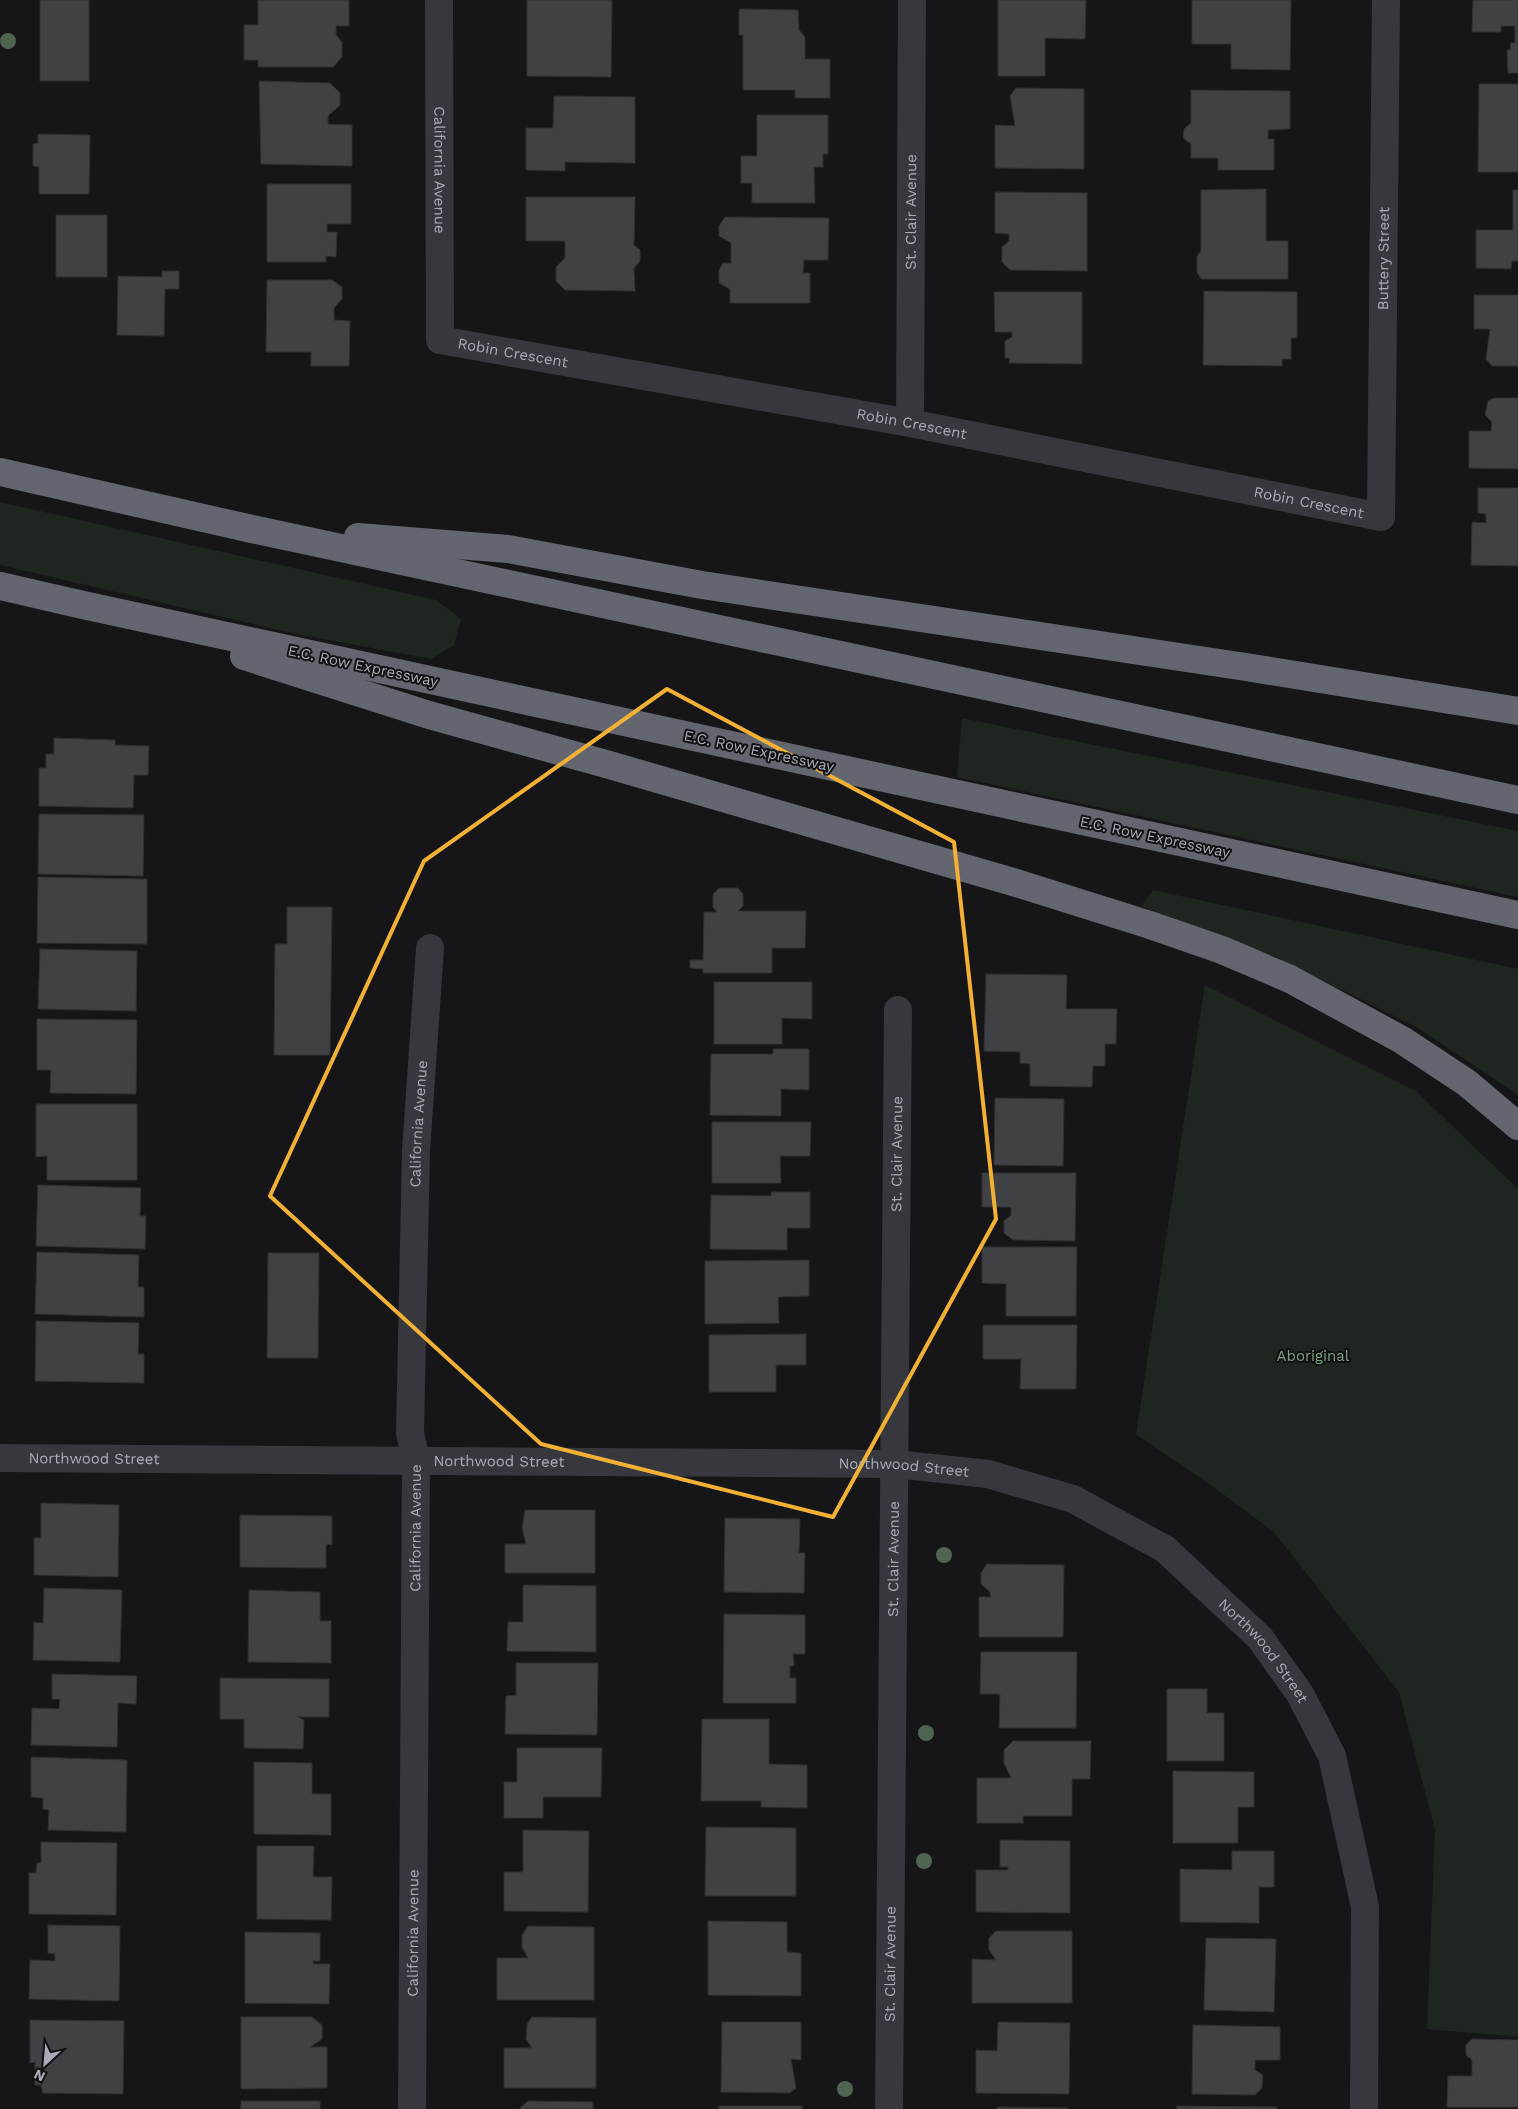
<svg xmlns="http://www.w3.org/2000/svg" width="1518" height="2109" font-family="'Work Sans',sans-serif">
  <rect width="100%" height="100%" fill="#161618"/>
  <!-- green -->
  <g fill="#1e261f">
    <path d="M0,502L436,600L461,619L454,645L432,659L296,634L0,565Z"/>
    <path d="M962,718L1518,831V897L957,777Z"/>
    <path d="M1153,890L1518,969V1095L1416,1027L1274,956L1141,906Z"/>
    <path d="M1205,985L1416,1091L1518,1189V2037L1427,2029L1435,1830L1399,1692L1274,1532L1219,1491L1136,1434Z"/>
  </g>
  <!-- building -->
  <g fill="#404145" stroke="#303034">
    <rect x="40" y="0" width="49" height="81"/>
    <path d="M258,0H349V26H336V35L342,42V57L333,67H258V60H244V25H258Z"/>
    <path d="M527,0H612L611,77L527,76Z"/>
    <path d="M998,0H1086L1085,39L1045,38V76H998Z"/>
    <path d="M1192,0H1291L1290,70L1231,69V44H1192Z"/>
    <path d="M1473,0H1518V73H1508L1507,50H1510L1511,43H1515V26H1501V32H1472Z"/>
    <path d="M739,9L798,10L799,30L805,37V59H830V98H795V90H743V35H739Z"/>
    <path d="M259,81L330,83L340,93V105L328,116V124L352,125V166L261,164Z"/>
    <path d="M1479,84H1518V172H1478Z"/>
    <path d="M1016,88L1084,89V169L995,168V125L1015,126L1010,96Z"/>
    <path d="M1191,90L1290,91V129L1268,130V139H1274V170H1218V158H1191V144L1183,138L1184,129L1191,123Z"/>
    <path d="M554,96L635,97V163L565,162V171L526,170V128H553Z"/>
    <path d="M757,115H828V154H823V167H814L815,203H752V183H741V156H757Z"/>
    <path d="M38,134L90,135L89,194H39V167L33,166V144L38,143Z"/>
    <path d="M267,184H351V224H327V232H337L336,257L326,256V262H267Z"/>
    <path d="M1266,189V241H1288V279H1201L1197,272V256L1201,251V190Z"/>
    <path d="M1513,190H1518V261H1512L1511,269L1476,268V230H1513Z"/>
    <path d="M995,192L1087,193V271L1010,270L1002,262V247L1009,241V234L995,233Z"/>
    <path d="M526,197H635L634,245L640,250V261L634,268L635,291L565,290L556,281V267L565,258V241H526Z"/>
    <rect x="56" y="215" width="51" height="62"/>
    <path d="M725,217L829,218L828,260H804L803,273H810V303H730V289L719,283V270L723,263H731V243L719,236V226Z"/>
    <path d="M162,271H179V289H165L164,336L117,335L118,276L162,277Z"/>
    <path d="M267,280H332L342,287V299L334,308V320L350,321L349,366H311V352H266Z"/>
    <path d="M1204,291L1297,292V338H1291V359H1282V366L1203,365Z"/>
    <path d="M994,292H1082V364L1009,363L1010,358H1005V341L1012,337V332H995Z"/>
    <path d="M1474,295H1518V366H1492L1486,359L1490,329H1474Z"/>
    <path d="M1494,398H1518V469L1469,468V431H1491L1492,422L1485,415L1488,401Z"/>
    <path d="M1478,488H1518V566L1471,565L1472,522L1486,523V514L1478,513Z"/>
    <path d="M54,738L115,740V745L149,746L148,775H134L133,808L39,806V768H46V754H54Z"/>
    <path d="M39,814L144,815L143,876L38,874Z"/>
    <path d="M38,877L147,879V944L37,943Z"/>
    <path d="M719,888H738L743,894V906L738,911H806L805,948H772V973H703V969L690,968V960H703L704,912H717L713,907V894Z"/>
    <path d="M287,907H332L330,1055H274L275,944H287Z"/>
    <path d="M40,949L137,951L136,1011L38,1009Z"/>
    <path d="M986,974L1067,975L1066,1009H1117L1116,1044H1105V1066H1093L1092,1087L1030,1086V1064L1020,1063V1052L984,1051Z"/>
    <path d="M714,982H812V1019L782,1018V1044H714Z"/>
    <path d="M37,1019L137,1020L136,1094L50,1093L51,1070H37Z"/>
    <path d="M773,1049H809V1090L781,1089V1116L710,1115L711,1054H773Z"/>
    <path d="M995,1098L1064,1099L1063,1166L994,1165Z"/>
    <path d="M36,1104H137V1180H47V1156L36,1157Z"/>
    <path d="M712,1122H811L810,1156H780L781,1183H712Z"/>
    <path d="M982,1173H1076L1075,1241L1013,1240L1004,1233V1221L1011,1215V1207H982Z"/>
    <path d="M38,1185L141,1188L140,1216H146L145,1249L36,1246Z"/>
    <path d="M771,1192H810V1228H787V1250L710,1249L711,1195L771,1196Z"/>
    <path d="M982,1247H1077L1076,1316H1006V1284L982,1283Z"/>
    <path d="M37,1252L139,1255L138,1287H144V1317L35,1314Z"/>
    <path d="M268,1253H319L318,1358H267Z"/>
    <path d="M809,1260V1296L778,1297L779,1323L705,1324V1261Z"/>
    <path d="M36,1321L139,1323L138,1354H144V1383L35,1381Z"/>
    <path d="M983,1325H1077L1076,1389H1020L1021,1359H983Z"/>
    <path d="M806,1334V1365H776V1392H709V1335Z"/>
    <path d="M41,1503L119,1505L118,1577L34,1575V1538H41Z"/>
    <path d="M525,1510H595V1573H505V1544H526L522,1528Z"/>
    <path d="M240,1515L332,1516V1545L326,1544V1568L240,1567Z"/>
    <path d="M725,1518L800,1519L799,1553H805L804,1593L724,1592Z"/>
    <path d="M987,1564L1064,1565L1063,1637H979V1597H991L990,1592L981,1584V1573Z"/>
    <path d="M523,1585L596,1586V1652L507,1651L508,1622H523Z"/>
    <path d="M44,1588L122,1590L120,1662L33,1660L34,1622L43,1623Z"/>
    <path d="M249,1590L320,1592V1621H331V1663L248,1662Z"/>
    <path d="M724,1614L805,1615V1654H793L794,1666H790V1678H796V1703H723Z"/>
    <path d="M981,1652H1077L1076,1728H999L1000,1694H980Z"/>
    <path d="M516,1663H598L597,1735L505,1734L506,1696L516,1695Z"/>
    <path d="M52,1674L137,1676L136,1704L118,1703L117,1747L31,1745L32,1708L59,1709L60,1699H52Z"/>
    <path d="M220,1678L329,1679V1717H297L304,1720L303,1749L244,1748V1719H220Z"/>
    <path d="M1167,1689H1207V1713H1224V1761H1167Z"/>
    <path d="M702,1719H769V1764L807,1765V1808L761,1807V1801H701Z"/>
    <path d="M1013,1741H1091L1090,1779H1072V1816H1023V1823H977V1778H1011L1004,1763V1750Z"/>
    <path d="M517,1748H602L601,1797H543V1818H504V1782H517Z"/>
    <path d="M31,1757L127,1760L126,1832L48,1830L49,1810L43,1809V1798L31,1797Z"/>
    <path d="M254,1762L312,1763V1794H331V1835L254,1834Z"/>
    <path d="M1173,1771L1254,1772V1807H1238V1843H1173Z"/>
    <path d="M706,1827L796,1828V1896H705Z"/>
    <path d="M523,1830L589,1831L588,1912L504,1911V1872H523Z"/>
    <path d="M1000,1840L1070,1841V1913L976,1912V1870H1008V1867H1000Z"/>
    <path d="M41,1842L117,1843L116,1915L29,1914V1873H36L37,1863H41Z"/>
    <path d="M257,1846H314L313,1877H332L331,1920L257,1919Z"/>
    <path d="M1232,1851H1274V1887H1259V1923L1180,1922V1869L1232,1870Z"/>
    <path d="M708,1921L787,1922V1952L801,1953V1996L708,1995Z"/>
    <path d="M48,1925L120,1926L119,2001L29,1999L30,1960L55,1961V1954L48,1953Z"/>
    <path d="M528,1926L594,1927V2000H497V1958H528L522,1947V1935Z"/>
    <path d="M996,1931H1072V2003H972V1959L996,1960L989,1950V1938Z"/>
    <path d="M245,1932L320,1933V1961H313V1964H330L329,2004L245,2003Z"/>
    <path d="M1206,1938L1276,1939L1274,2012L1204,2010Z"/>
    <path d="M241,2017H312L322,2025V2039L310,2047H327V2088L241,2089Z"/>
    <path d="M532,2017L596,2018V2088H504V2048H532L526,2039L527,2024Z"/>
    <path d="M30,2020L124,2021L123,2094L43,2093L41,2085H35V2062L30,2063Z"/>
    <path d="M722,2022H801V2060L791,2059L796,2088L790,2093L721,2092Z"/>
    <path d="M998,2022L1070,2023L1069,2094L976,2093V2050L997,2051Z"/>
    <path d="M1193,2025L1280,2027V2060H1255V2070L1263,2075L1262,2088L1255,2095L1192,2094Z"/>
    <path d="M1472,2039L1518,2040V2107H1447L1448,2076H1472V2060L1466,2055V2045Z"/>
    <rect x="241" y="2101" width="79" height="8"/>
    <path d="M528,2101L593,2102V2109H519Z"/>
    <rect x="719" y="2106" width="83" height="3"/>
    <path d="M1177,2106L1277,2107V2109H1177Z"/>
    <path d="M998,2107L1067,2108V2109H996Z"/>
  </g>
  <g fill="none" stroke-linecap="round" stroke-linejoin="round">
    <!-- minor -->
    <g stroke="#37383d" stroke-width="28">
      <path id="s1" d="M439,0L440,340L910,423L1381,517L1386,0"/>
      <path id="s2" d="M910,423L912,0"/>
      <path id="s3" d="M0,1458L895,1464L988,1474L1073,1499L1165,1549L1260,1638L1300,1694L1332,1756L1365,1907L1364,2109"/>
      <path id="s4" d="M412,2109L416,1460L410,1433L416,1151L430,948"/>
      <path id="s5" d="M889,2109L898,1010"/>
    </g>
    <!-- motorway -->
    <g stroke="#63666e" stroke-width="28">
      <path d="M0,472L252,529L1518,800"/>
      <path d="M358,537L508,549L702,585L1246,667L1518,711"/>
      <path d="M0,586L83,605L1518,915"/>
      <path d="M244,656L429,715L606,764L1013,882L1150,925L1222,950L1290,979L1402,1040L1467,1083L1518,1126"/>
    </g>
  </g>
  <!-- trees -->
  <g fill="#506452">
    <circle cx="8" cy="41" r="8"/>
    <circle cx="944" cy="1555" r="8"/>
    <circle cx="926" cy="1733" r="8"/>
    <circle cx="924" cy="1861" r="8"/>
    <circle cx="845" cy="2089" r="8"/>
  </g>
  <!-- marked area -->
  <path fill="none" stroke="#f2b134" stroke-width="4" stroke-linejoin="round" d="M667,689L954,842L996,1219L833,1517L541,1444L270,1196L424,861Z"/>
  <g text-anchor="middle" stroke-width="4" stroke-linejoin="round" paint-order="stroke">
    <!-- street labels -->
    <g font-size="15" fill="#a8adb8" stroke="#111113">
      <text dy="5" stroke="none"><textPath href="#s1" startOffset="170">California Avenue</textPath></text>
      <text dy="5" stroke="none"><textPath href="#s2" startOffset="211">St. Clair Avenue</textPath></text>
      <text dy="5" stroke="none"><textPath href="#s1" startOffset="1556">Buttery Street</textPath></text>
      <text dy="5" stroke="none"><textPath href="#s1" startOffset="414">Robin Crescent</textPath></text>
      <text dy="5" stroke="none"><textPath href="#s1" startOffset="819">Robin Crescent</textPath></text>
      <text dy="5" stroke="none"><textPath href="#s1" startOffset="1224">Robin Crescent</textPath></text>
      <text transform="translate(363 666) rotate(12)" y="5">E.C. Row Expressway</text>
      <text transform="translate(759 751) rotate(12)" y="5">E.C. Row Expressway</text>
      <text transform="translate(1155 837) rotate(12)" y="5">E.C. Row Expressway</text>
      <text dy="5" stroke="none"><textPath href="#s4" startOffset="986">California Avenue</textPath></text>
      <text dy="5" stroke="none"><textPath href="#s5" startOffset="955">St. Clair Avenue</textPath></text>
      <text dy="5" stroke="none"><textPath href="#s3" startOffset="94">Northwood Street</textPath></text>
      <text dy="5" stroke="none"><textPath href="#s3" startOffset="499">Northwood Street</textPath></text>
      <text dy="5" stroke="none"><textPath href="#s3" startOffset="904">Northwood Street</textPath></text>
      <text dy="5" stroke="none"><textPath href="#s4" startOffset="581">California Avenue</textPath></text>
      <text dy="5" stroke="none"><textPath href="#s5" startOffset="550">St. Clair Avenue</textPath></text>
      <text dy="5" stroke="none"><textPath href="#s3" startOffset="1324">Northwood Street</textPath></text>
      <text dy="5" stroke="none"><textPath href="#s4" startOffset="176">California Avenue</textPath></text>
      <text dy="5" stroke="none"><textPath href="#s5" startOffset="145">St. Clair Avenue</textPath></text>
    </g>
    <!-- park labels -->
    <g font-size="15" fill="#7fa381" stroke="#111113">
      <text x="1313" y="1361">Aboriginal</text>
    </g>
  </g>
  <!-- north arrow -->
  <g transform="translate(45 2064) rotate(206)" stroke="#111113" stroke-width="4" paint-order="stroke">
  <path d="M0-4L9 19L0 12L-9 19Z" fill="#a8adb8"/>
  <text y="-8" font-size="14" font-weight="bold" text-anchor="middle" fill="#a8adb8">N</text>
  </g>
</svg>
